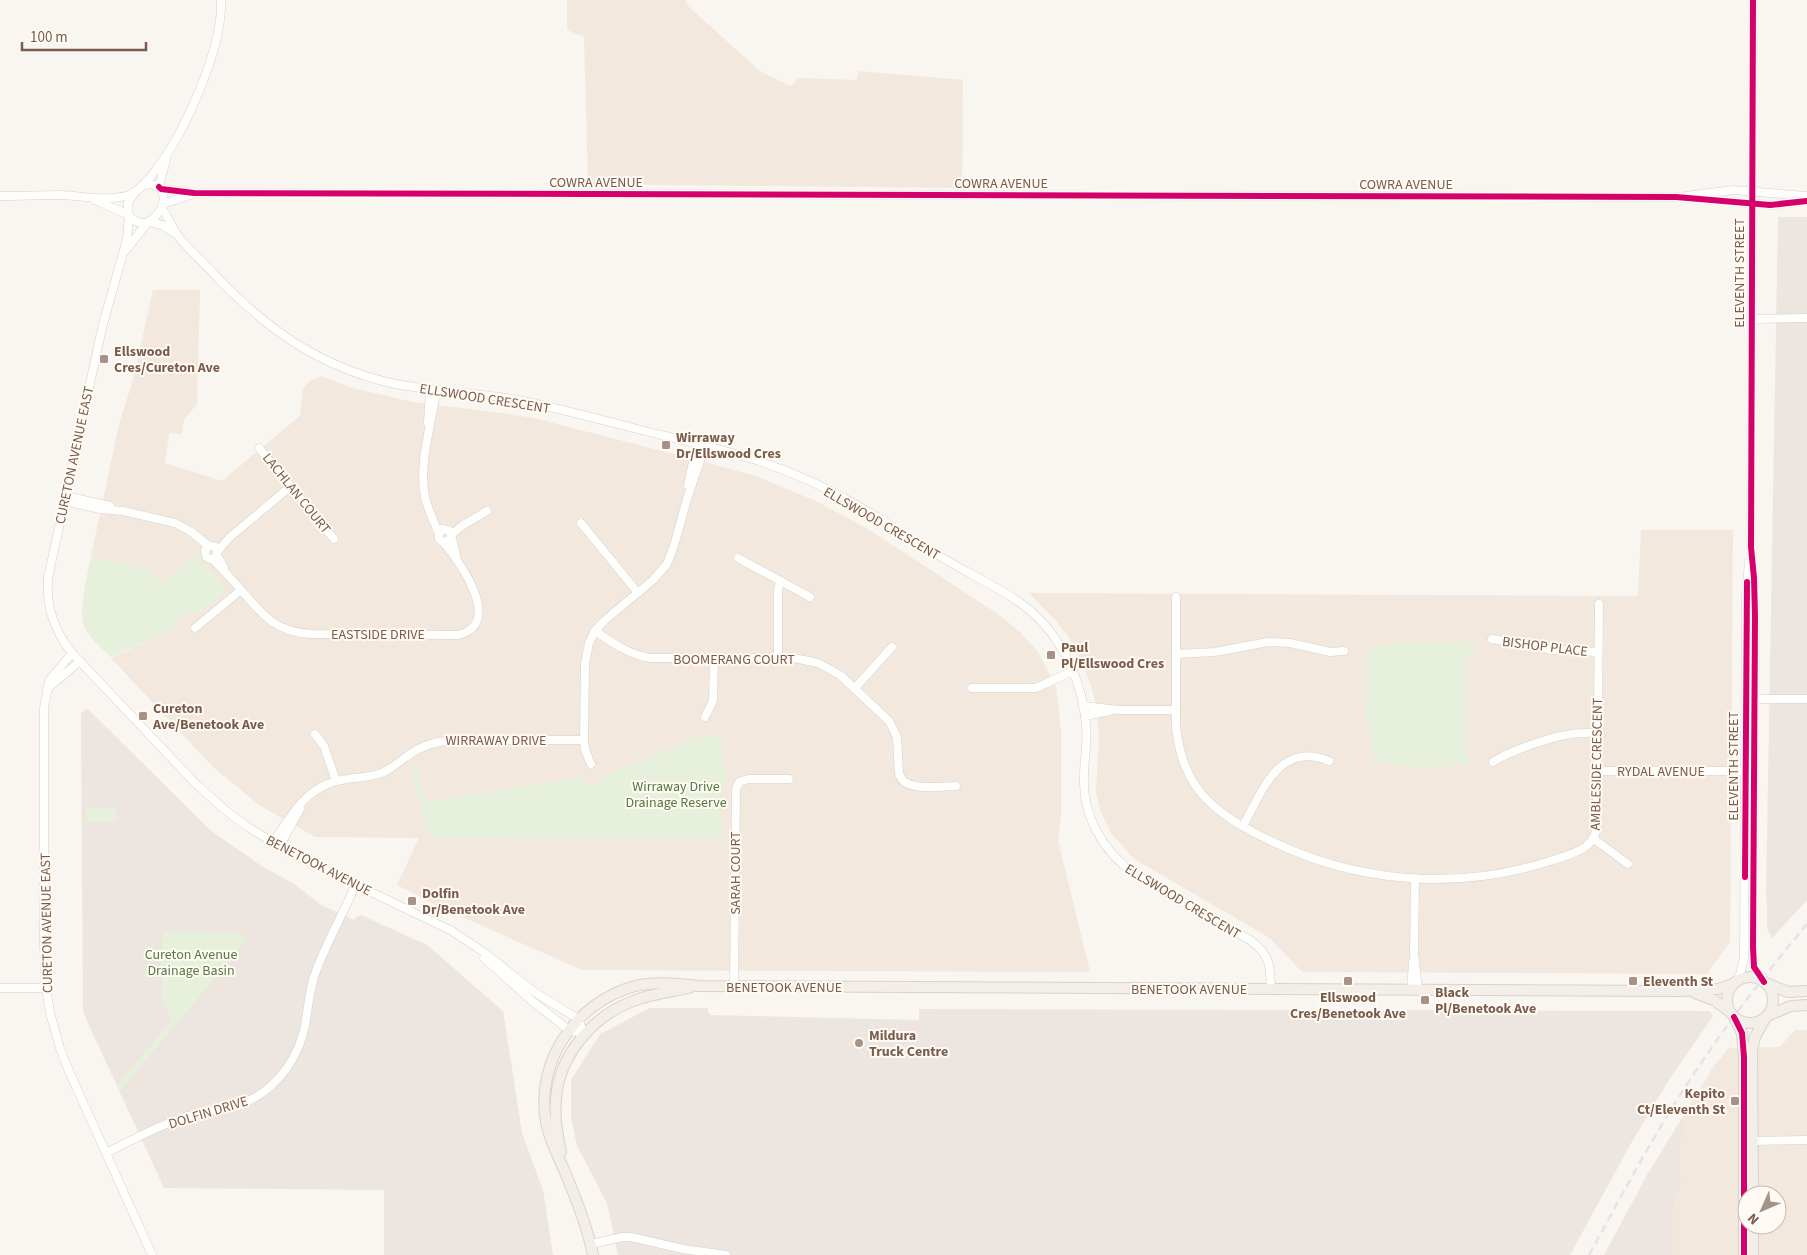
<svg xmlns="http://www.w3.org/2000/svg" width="1807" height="1255" font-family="'Source Sans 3',sans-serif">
  <rect width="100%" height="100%" fill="#f9f5f0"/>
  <!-- residential -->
  <g fill="#f2e8de" fill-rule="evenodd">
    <path d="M567,0H685L689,7L761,72L791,86L798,78L856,80L859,71L963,80L962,188L588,184L584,37L567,30Z"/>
    <path d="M153,290H200L197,404L184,420L182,434L171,433L169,435L165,463L222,481L300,416L303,389L310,381L321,376L352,388L413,402L502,413L534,418L716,465L755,476L816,501L868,529L998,614L1019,631L1038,652L1056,687L1061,731V815L1058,840L1090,972L582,970L440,907L397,885L419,838L315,837L259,805L213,767L111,658L177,627L179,619L183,614L190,612L200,611L223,593L162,583L150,569L91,557L119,424L133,380Z"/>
    <path d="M1641,530H1733L1730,942L1707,974L1302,972L1270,938L1134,859L1111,833L1101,812L1096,792L1099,734L1096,704L1091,686L1081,660L1068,636L1051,615L1029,593L1638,596Z"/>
    <path d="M1795,1030H1807V1255H1673V1208L1681,1186L1682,1118L1713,1067L1729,1048L1780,1047ZM1747,1195H1777V1225H1747Z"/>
  </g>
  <!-- industrial -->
  <g fill="#ede5e0">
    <path d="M1778,217H1807V900L1772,938L1767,928V905L1766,896Z"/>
    <path d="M88,709L210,830L263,867L293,883L321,905L354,920L356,917L361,915L427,945L503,1011L522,1133L543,1190L553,1255H384V1190L164,1188L83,1012L81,713Z"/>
    <path d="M650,1008H708V1012L711,1015L919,1020V1009L1710,1011L1713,1016L1667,1083L1630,1145L1570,1255H618L607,1203L577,1146L571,1116V1080L600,1034Z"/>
    <path d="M1682,1118L1681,1186L1673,1208V1255H1604L1647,1175Z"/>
  </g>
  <!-- green -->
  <g fill="#e7f0db">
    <path d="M196,555L224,586L223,593C216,598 209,607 201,610C187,617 183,606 177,627L111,657C103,649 90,639 85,628C77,612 88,574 91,557L150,569L162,583Z"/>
    <path d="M1472,641L1475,656L1467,658L1465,665V744L1470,764L1450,763L1449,767H1409L1376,761L1371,752L1369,725H1366L1367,648C1396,639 1439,644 1472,641Z"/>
    <path d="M715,732L723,743V769L729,774C717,787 722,821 722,839L430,838L410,768L416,764L427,801L577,778C587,786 597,785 606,775L700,736L705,737Z"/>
    <rect x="86" y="808" width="30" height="14"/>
    <path d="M163,932L238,933L247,940L120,1091L117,1085L172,1020L162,1000Z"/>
  </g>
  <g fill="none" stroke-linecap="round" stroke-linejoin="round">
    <defs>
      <g id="minor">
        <path d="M1753,0L1751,547L1754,578L1755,616L1753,947L1754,967L1764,982"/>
        <path d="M159,187L166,160"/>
        <path d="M161,189L194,193L1676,197L1770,205L1807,201"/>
        <path d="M135,192L128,203V214C147,242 177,197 157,186C152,184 147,184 142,186"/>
        <path d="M0,196C20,196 41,195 61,195C84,196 107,202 129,195C138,192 146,182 152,175C183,137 223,49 221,0"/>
        <path d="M1686,196L1733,190L1807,196"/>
        <path d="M95,200L129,215"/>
        <path d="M163,204L190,195"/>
        <path d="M162,208C168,217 172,227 178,236C188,249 202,261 213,273C264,327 317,366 391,383C433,392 476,392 518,400C558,408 598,419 637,429C677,439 717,448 756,460C796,473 836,492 872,514C894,527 915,542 938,555C963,571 991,583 1016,600C1058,628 1081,675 1086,724C1088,742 1084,759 1084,776C1082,815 1103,852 1135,874L1250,940C1271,955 1270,966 1271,990"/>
        <path d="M129,216L127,239L102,328L48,578C46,607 54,630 72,653L195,783L225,810L245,825L290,853L452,931L485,953L533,991L578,1019L584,1034"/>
        <path d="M149,222L162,225L175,233"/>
        <path d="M126,250L147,223"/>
        <path d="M1751,319L1807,318"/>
        <path d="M436,390C432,423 418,464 425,497C428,510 434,521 439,534"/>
        <path d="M428,423L430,389"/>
        <path d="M259,448L334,539"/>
        <path d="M688,485L697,444"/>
        <path d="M70,497L110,506"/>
        <path d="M64,501L100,509L123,511L175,523L190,531L209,546"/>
        <path d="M581,523L638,593"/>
        <path d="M451,535L463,525L487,511"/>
        <path d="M450,539L445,542C440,541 438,539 439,534L442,529L450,531L456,555"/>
        <path d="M218,551L229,538L291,486"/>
        <path d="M215,558L210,559L206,557L205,550C207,546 211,545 216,547L217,555L224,568"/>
        <path d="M738,558L810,597"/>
        <path d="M212,559C222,569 232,579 242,591C263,616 276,632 312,634L458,635C505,624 459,561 443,542"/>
        <path d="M1176,597V727C1179,752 1185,773 1201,793C1217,813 1242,827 1265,838C1354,883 1458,892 1553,860C1574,853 1597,849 1597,822L1599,604"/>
        <path d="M195,628L241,590"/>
        <path d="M595,631C613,643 629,655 651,658H794L818,663L840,675L889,721L897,737L899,773C903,793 940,786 956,786"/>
        <path d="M1492,639L1554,650L1598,652"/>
        <path d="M72,653L49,681L44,708V945L46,988L50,1013L60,1048L68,1069L152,1255"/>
        <path d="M1176,654L1215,652L1268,642L1290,643L1330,652L1344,651"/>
        <path d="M778,658V591L780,581"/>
        <path d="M855,688L892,647"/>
        <path d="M972,688H1036L1073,671"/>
        <path d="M47,689L80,661"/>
        <path d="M1752,699H1807"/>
        <path d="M1083,706L1119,710H1176"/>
        <path d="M1085,716L1110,711"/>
        <path d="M705,717L713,701L714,658"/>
        <path d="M315,734L324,746L336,781"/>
        <path d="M1493,762C1503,755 1514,751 1525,747C1550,738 1571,731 1598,733"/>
        <path d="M591,764L585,750L584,740L585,664L589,643L595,631L605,620L653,580L667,564L674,546L687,499L705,446"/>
        <path d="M1598,771H1750"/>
        <path d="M1243,826C1262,792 1279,740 1329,761"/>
        <path d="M1594,839L1628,864"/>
        <path d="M273,843C290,816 308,785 342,780C356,777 370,778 384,772C392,768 399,762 406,757C422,745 437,741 456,740H584"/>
        <path d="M279,847L300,809"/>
        <path d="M1415,878L1414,953L1418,990"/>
        <path d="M484,958L532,1001L569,1030L584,1034"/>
        <path d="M1735,982L1740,975L1744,958L1746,596L1749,562"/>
        <path d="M734,986L736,790L739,782L748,779H789"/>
        <path d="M0,988H46"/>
        <path d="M1411,990L1413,962"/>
        <path d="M1749,1141L1807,1140"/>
        <path d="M106,1153C131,1140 158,1126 185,1117C208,1110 232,1110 254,1098C281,1083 299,1055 305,1026C308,1009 309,993 314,977C324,947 343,914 356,884"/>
        <path d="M591,1244L622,1237H631L683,1249L726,1255"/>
      </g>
      <g id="major">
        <circle cx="1750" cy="1000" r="23"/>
        <path d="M1766,983L1788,992L1807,991"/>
        <path d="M1695,993L1714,1000L1730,1012"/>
        <path d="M1767,1016L1791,1006L1807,1005"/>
        <path d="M1734,1017L1742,1033L1744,1057V1255"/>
        <path d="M561,1152C557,1134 554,1117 556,1099C559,1055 593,1016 633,1001C651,994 670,992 689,988"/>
        <path d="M1753,1195L1752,1050L1755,1037L1766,1017"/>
        <path d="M593,1255C587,1226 576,1199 565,1172C558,1155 549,1140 546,1122C535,1061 576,1002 635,986C657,981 678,984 700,986L1679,991L1718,989L1733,984"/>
        <path d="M1753,1255V1225"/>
      </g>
    </defs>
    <!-- minor casing -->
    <use href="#minor" stroke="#d7d1cb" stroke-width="9"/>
    <!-- major casing -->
    <use href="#major" stroke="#dad1cc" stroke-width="12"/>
    <!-- minor -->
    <use href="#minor" stroke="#fefefd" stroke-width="8"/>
    <!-- major -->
    <use href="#major" stroke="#f3eee8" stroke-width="10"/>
    <!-- rail -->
    <path stroke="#e6e3e7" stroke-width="2.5" stroke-dasharray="8 5" stroke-linecap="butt" d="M1589,1255C1620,1199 1649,1143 1684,1089C1721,1031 1763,977 1807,924"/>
    <defs>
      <g id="cycleway">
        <path d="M1753,0L1751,547L1754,578L1755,616L1753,947L1754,967L1764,982"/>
        <path d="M159,187L161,189L194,193L1676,197L1770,205L1807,201"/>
        <path d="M1745,877L1747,582"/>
        <path d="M1734,1017L1742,1033L1744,1057V1255"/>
      </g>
    </defs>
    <!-- cycleway casing -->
    <use href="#cycleway" stroke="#fffaf3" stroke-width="9"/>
    <!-- cycleway -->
    <use href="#cycleway" stroke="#d6006c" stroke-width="6"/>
  </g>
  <!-- markers -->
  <g fill="#a69286" stroke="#fffaf3" stroke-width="2">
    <rect x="99" y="354" width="10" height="10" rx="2.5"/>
    <rect x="661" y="440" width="10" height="10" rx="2.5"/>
    <rect x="1046" y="650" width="10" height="10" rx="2.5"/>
    <rect x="138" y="711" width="10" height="10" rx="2.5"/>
    <rect x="407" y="896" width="10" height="10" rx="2.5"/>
    <rect x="1343" y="976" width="10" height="10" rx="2.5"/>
    <rect x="1628" y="976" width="10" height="10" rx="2.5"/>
    <rect x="1420" y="995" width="10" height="10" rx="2.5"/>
    <circle cx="859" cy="1043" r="5"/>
    <rect x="1730" y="1096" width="10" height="10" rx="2.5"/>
  </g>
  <g text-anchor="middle" stroke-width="4" stroke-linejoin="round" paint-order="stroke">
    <!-- street labels -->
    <g font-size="14" fill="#7a5c4d" stroke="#fffaf3">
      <text x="596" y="187">COWRA AVENUE</text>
      <text x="1001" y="188">COWRA AVENUE</text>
      <text x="1406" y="189">COWRA AVENUE</text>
      <text transform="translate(1739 273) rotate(-90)" y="5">ELEVENTH STREET</text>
      <text transform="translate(485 398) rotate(9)" y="5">ELLSWOOD CRESCENT</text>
      <text transform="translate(74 455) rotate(-78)" y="5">CURETON AVENUE EAST</text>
      <text transform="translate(297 493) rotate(51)" y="5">LACHLAN COURT</text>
      <text transform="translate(882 523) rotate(30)" y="5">ELLSWOOD CRESCENT</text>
      <text x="378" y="639">EASTSIDE DRIVE</text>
      <text transform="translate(1545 646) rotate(7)" y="5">BISHOP PLACE</text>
      <text x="734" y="664">BOOMERANG COURT</text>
      <text x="496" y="745">WIRRAWAY DRIVE</text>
      <text transform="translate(1596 764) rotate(-89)" y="5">AMBLESIDE CRESCENT</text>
      <text transform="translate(1733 766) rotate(-90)" y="5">ELEVENTH STREET</text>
      <text x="1661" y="776">RYDAL AVENUE</text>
      <text transform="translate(319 865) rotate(27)" y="5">BENETOOK AVENUE</text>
      <text transform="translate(735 873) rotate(-90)" y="5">SARAH COURT</text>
      <text transform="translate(1183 901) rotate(31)" y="5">ELLSWOOD CRESCENT</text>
      <text transform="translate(46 923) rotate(-91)" y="5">CURETON AVENUE EAST</text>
      <text x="784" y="992">BENETOOK AVENUE</text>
      <text x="1189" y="994">BENETOOK AVENUE</text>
      <text transform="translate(208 1112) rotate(-17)" y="5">DOLFIN DRIVE</text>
    </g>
    <!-- poi labels -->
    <g font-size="14" font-weight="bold" fill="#7a5c4d" stroke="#fffaf3" text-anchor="start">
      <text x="114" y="356">Ellswood<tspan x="114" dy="16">Cres/Cureton Ave</tspan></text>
      <text x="676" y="442">Wirraway<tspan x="676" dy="16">Dr/Ellswood Cres</tspan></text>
      <text x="1061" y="652">Paul<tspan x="1061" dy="16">Pl/Ellswood Cres</tspan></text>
      <text x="153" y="713">Cureton<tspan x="153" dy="16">Ave/Benetook Ave</tspan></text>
      <text x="422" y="898">Dolfin<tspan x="422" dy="16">Dr/Benetook Ave</tspan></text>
      <text x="1643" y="986">Eleventh St</text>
      <text x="1435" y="997">Black<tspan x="1435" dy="16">Pl/Benetook Ave</tspan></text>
      <text x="1348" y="1002" text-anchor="middle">Ellswood<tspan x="1348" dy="16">Cres/Benetook Ave</tspan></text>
      <text x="869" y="1040">Mildura<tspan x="869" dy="16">Truck Centre</tspan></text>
      <text x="1725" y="1098" text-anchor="end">Kepito<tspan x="1725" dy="16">Ct/Eleventh St</tspan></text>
    </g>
    <!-- park labels -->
    <g font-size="14" fill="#537a41" stroke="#fffaf3">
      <text x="676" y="791">Wirraway Drive<tspan x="676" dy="16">Drainage Reserve</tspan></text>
      <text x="191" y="959">Cureton Avenue<tspan x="191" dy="16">Drainage Basin</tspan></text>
    </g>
  </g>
  <!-- north arrow -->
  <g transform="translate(1762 1210) rotate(225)"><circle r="24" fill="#fffaf3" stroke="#cabbb1"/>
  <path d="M0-4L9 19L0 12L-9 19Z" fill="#a69286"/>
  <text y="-8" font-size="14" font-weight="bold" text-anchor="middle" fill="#7a5c4d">N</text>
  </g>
  <!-- scale -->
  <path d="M22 42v8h124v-8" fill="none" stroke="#7a5c4d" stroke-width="2.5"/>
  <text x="30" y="42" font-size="15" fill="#7a5c4d" stroke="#fffaf3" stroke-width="4" paint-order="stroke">100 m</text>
</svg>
